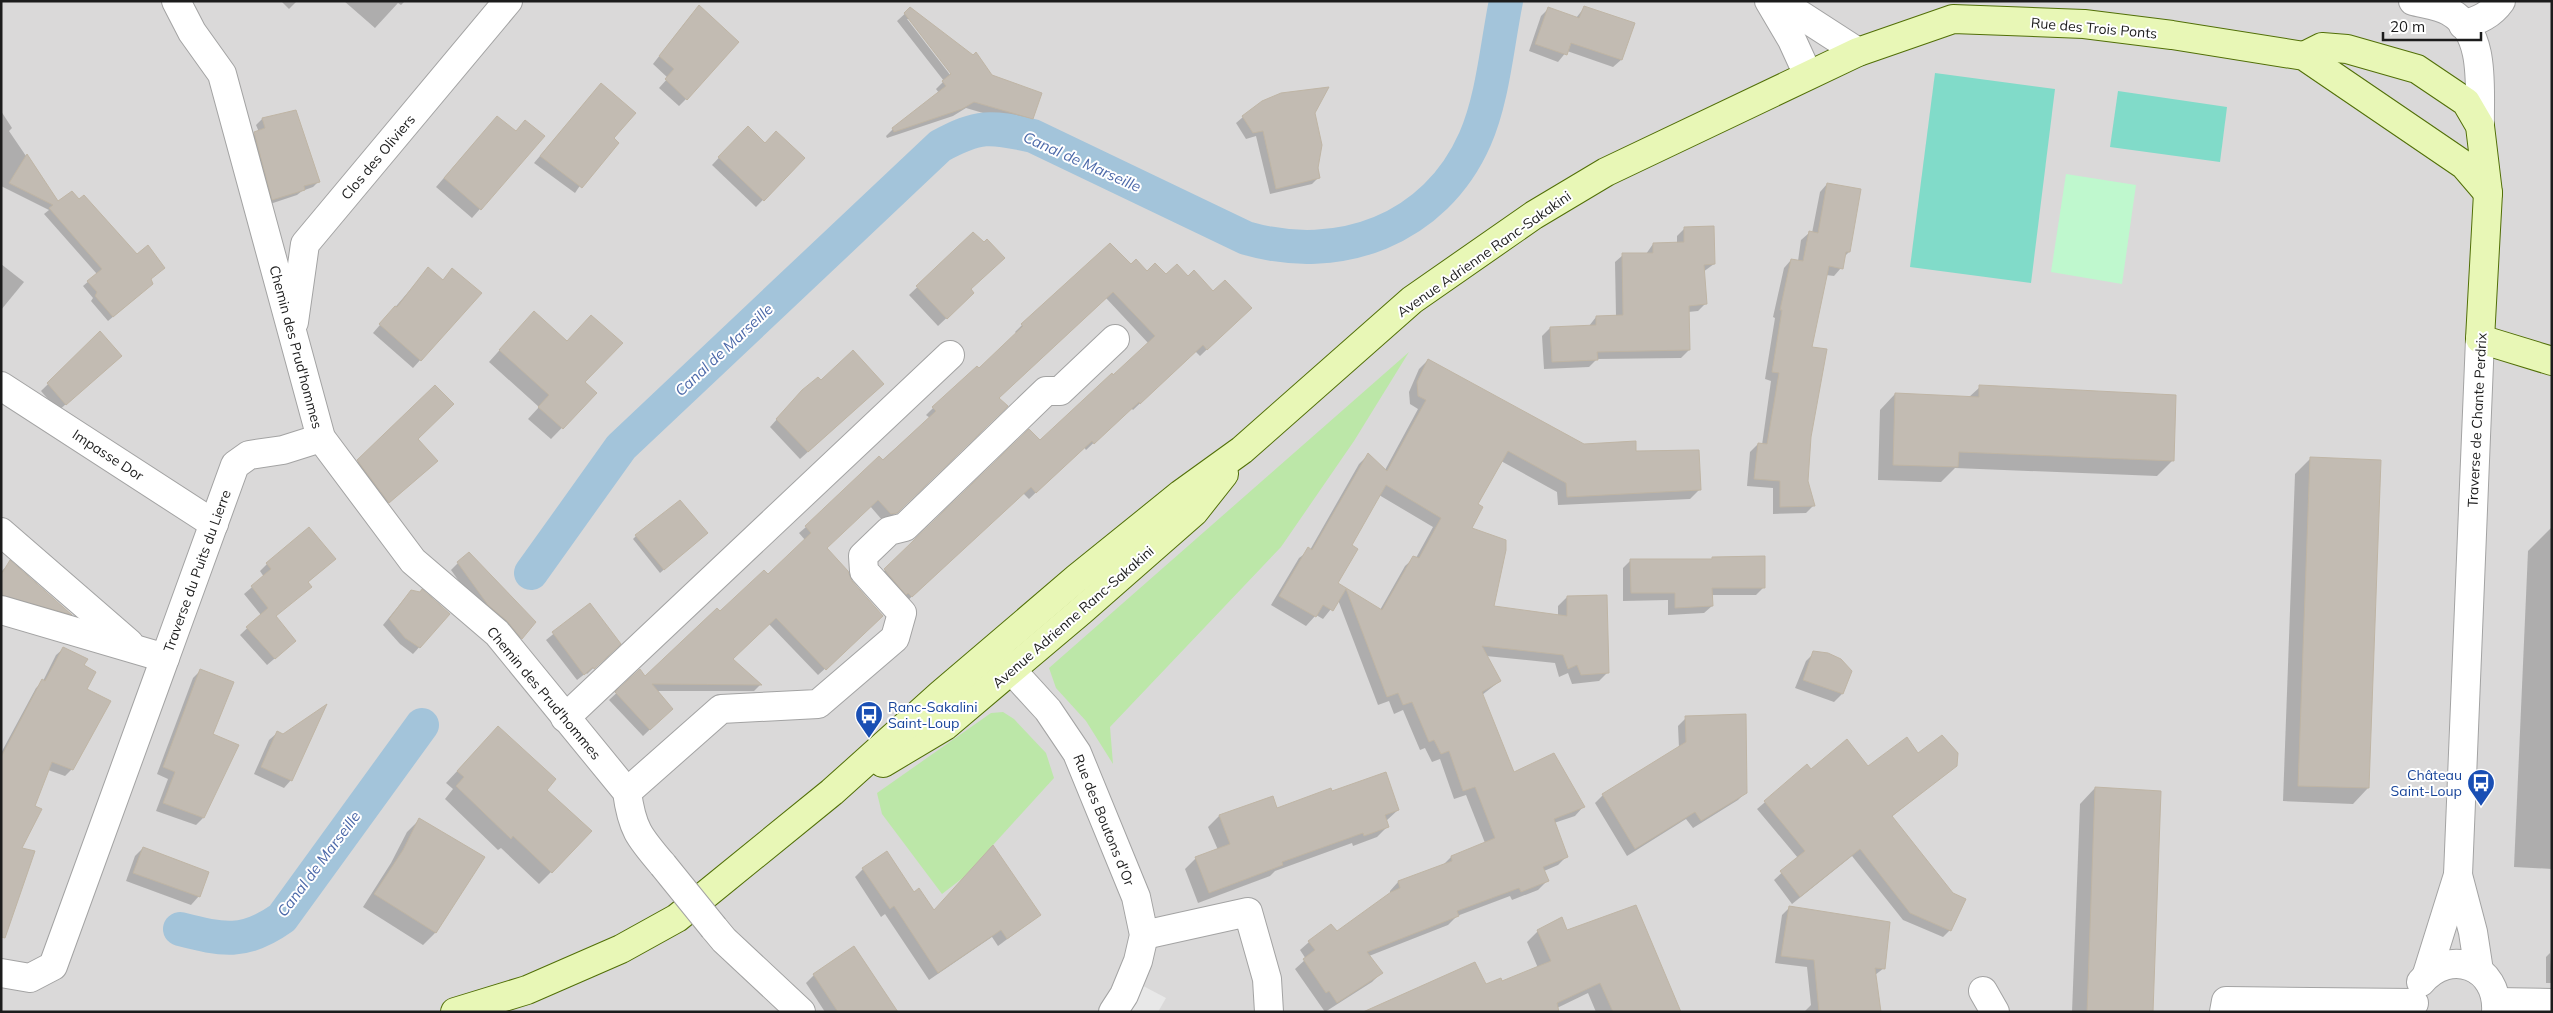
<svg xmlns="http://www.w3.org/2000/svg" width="2553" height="1013" font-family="Mulish,sans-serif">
  <rect width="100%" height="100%" fill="#edece2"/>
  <!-- residential -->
  <rect fill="#dad9d9" x="1" y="1" width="2551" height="1011"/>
  <!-- grass -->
  <g fill="#bce7a8">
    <path d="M1409,352L1354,441L1281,547L1110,727L1113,764L1086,721L1056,688L1049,668Z"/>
    <path d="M1003,712L1014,719L1046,753L1054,778L964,877L942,894L882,814L877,793L991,713Z"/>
  </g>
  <!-- park -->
  <path fill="#bff8ce" d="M2066,174L2136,185L2122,284L2051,272Z"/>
  <!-- pitch -->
  <g fill="#81dbc9">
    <path d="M1935,73L2055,89L2031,283L1910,267Z"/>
    <path d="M2118,91L2227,107L2220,162L2110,147Z"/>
  </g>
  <!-- parking -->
  <path fill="#e8e8e8" d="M1130,979L1166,998L1158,1012H1113Z"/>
  <!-- shadow -->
  <g fill="#0003" fill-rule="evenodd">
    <path d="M281,1H297L289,9Z"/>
    <path d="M344,1H405L401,5L398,3L375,28Z"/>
    <path d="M1584,8L1633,23L1621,60L1613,67L1567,51L1558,62L1529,51L1541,16L1548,9L1576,18Z"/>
    <path d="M910,9L991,76L1032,118L1024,125L966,108L953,116L887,138L886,136L893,129L939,93L936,89L944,81L897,21ZM907,19H910L956,78L954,80Z"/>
    <path d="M692,14L686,99L679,106L659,88L668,78L653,64Z"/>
    <path d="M595,91L612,138L575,193L534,163Z"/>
    <path d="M1,111L12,128L9,131L58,203L137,255L149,280L146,289L108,321L91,301L93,298L83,286L97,274L44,214L49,210L1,186Z"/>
    <path d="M295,111L319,181L313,187L302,191L297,195L267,205L249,139L259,132L256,125L262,119Z"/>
    <path d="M1313,113L1319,177L1312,184L1270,194L1256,136L1246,139L1236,123L1243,117Z"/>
    <path d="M525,122L543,137L472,218L436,187L489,126L515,132Z"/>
    <path d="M740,135L803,158L756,207L712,165Z"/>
    <path d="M1827,184L1849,252L1844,257L1841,268L1834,276L1826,275L1811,348L1806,481L1813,506L1806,513L1773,514V488L1747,486L1750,452L1758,444L1762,445L1771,381L1765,379L1775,318L1773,317L1784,268L1791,260L1798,261L1801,240L1809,233H1812L1820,192Z"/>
    <path d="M1685,228L1714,264L1703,272L1705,304L1698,311L1688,312L1689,350L1681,358L1597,359L1589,367L1544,369L1542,336L1550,328L1589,326L1596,317L1616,316L1615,262L1623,255L1646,254L1653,244H1677V236Z"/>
    <path d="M973,234L969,290L973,293L938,326L909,295Z"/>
    <path d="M1110,244L1131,266L1147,273L1188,278L1243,315L1200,356L1195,351L1133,410L1131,408L1086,450L1084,447L1029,499L1023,493L905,603L878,577L1029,431L1040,442L1149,344L1106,298L998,398L1006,406L889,519L883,521L870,506L825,548L851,582L875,623L818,675L769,624L732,659L760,685L754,691H656L665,715L643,736L609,700L640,671L645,677L768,576L805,540L799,533L806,527L930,418L926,415L933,408L979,370L1017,334L1015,332L1022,325Z"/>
    <path d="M1,264L24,282L1,310Z"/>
    <path d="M428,269L442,281L452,270L480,293L413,368L373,333Z"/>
    <path d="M523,324L596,393L551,439L528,419L539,407L489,362Z"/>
    <path d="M100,333L113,363L58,411L41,391Z"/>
    <path d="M1428,360L1584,445L1635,452L1699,490L1690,499L1558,505L1557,492L1501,461L1476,504L1470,529L1493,607L1558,616V606L1567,597L1608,672L1599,681L1572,684L1568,673L1559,677L1555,663L1486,656L1500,681L1482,695L1513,773L1583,807L1575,816L1554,823L1567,856L1558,865L1544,871L1547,881L1538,890L1512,900L1510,896L1457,916L1448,925L1369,956L1381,973L1372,982L1325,1012L1295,969L1306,959L1300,950L1309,942L1336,933L1390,894V891L1398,882L1442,866L1451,857L1485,843L1466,795L1454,799L1440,759L1432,762L1425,748L1420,750L1403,710L1394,714L1389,701L1378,705L1338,600L1323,619L1316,615L1306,626L1271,605L1299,558L1310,550L1359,464L1368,455L1385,470L1418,409L1410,404L1409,392L1419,369ZM1379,495L1433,527L1416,558H1414L1405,566L1380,610L1336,583L1350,546Z"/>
    <path d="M821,382L875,391L800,459L770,427L795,399Z"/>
    <path d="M435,386L417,439L429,468L381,509L351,468Z"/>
    <path d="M1980,387L2173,460L2157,476L1955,468L1941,482L1878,480L1880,410L1895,394L1968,398Z"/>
    <path d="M2311,458L2368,788L2353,804L2283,801L2295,474Z"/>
    <path d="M2552,527V869L2514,867L2528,551Z"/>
    <path d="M636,536H702L660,573L633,539Z"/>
    <path d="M1713,558L1764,587L1756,595H1712V606L1704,613L1668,615V600L1623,601V568L1630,561L1711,560Z"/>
    <path d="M334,559L307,583L275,617L287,648L267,665L240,635L261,615L244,594L264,577L260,571L267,564Z"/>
    <path d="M10,562L71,615L64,622L1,604V572Z"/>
    <path d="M458,563L535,622L514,645L481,612L451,570Z"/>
    <path d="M420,593L449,614L413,654L400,644L383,625L405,598Z"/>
    <path d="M589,605L619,644L587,674L586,673L577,680L546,640Z"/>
    <path d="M63,649L83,666L86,690L72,769L65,776L48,770L1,862V753L36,688L43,681L56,655Z"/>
    <path d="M1814,653L1842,694L1834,702L1795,688L1806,661Z"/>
    <path d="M201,670L211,735L203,818L196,825L156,811L168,779L157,774L193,678Z"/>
    <path d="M1686,718L1746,792L1738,800L1693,828L1686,819L1627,856L1595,803L1603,795L1679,748L1678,726Z"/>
    <path d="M277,733L283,735L291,780L284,788L254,774L269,740Z"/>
    <path d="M486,740L546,790L551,872L539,884L501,848L498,850L445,799L453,789L446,783Z"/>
    <path d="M1918,755L1955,766L1891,817L1950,930L1943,937L1903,920L1852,856L1792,904L1774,880L1798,858L1757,809L1807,766L1811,771L1868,768Z"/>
    <path d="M2095,788L2152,1012H2072L2080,804Z"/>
    <path d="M1332,793L1398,810L1386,821L1388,826L1377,837L1353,846L1352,843L1275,871L1270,876L1198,903L1185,869L1196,858L1218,850L1208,827L1219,816L1272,797L1277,809Z"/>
    <path d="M419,820L484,857L435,933L423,945L363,907L391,863L407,832Z"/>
    <path d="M992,846L1039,915L998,946L992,937L929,980L885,914L881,917L855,877L863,869L913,894L934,912Z"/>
    <path d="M143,848L199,896L191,905L126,881L135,856Z"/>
    <path d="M1789,908L1884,968L1875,975L1880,1012H1804L1811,1005L1807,967L1775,963L1782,915Z"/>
    <path d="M1538,931L1566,932L1679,1012H1596L1588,993L1557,1008L1486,986L1502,983L1538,968L1527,942Z"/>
    <path d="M2550,953L2552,983H2546V957Z"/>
    <path d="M814,975L895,1012H825L806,983Z"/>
  </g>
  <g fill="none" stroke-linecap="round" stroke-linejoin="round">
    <!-- canal -->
    <g stroke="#a3c4da" stroke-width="34">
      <path d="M531,573L621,447L940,146C979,125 990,126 1033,136L1246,238C1339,265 1435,230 1475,139C1493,98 1497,45 1506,1"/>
      <path d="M180,929C223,940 244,945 282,918L422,725"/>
    </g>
  </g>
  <!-- building -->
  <g fill="#c2bbb2" stroke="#bfb5a5" fill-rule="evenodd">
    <path d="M699,5L739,42L687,100L665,79L674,69L659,56Z"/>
    <path d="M1584,6L1635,23L1622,60L1571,43L1567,55L1535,44L1548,7L1579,18Z"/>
    <path d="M910,7L973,55L976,52L992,75L1042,93L1033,119L974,102L962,109L894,132L892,128L946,86L942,81L951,74L904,13Z"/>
    <path d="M601,83L636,113L614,138L619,143L582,188L540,156Z"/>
    <path d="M1329,87L1315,113L1322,145L1318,168L1320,178L1276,189L1263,131L1253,133L1242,116L1262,101L1281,93Z"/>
    <path d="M296,110L320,182L304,186L305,190L272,200L254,132L265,128L262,118Z"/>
    <path d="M497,116L516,131L525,120L545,136L481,210L444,178Z"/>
    <path d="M748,126L765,143L776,131L805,158L764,201L718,157Z"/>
    <path d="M27,154L58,201L72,191L79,199L84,195L137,254L148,245L165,268L151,279L153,284L113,317L95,296L97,292L87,281L102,269L49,208L53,205L9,183Z"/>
    <path d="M1827,183L1861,189L1850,252H1846L1843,269L1829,266L1812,347L1827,349L1811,437L1808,481L1815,506L1780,507V481L1754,479L1758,443L1767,444L1779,373L1772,372L1782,310H1780L1791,259L1803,261L1809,231L1818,233Z"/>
    <path d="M1714,226L1715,264L1704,265L1707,304L1689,306L1690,350L1597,352L1598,360L1552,362L1550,327L1596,325V316L1623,315L1622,253H1653V243L1684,242V227Z"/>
    <path d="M973,232L984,242L987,239L1005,258L971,289L974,293L947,319L916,286Z"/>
    <path d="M1110,243L1131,264L1136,259L1147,271L1155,263L1166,274L1177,264L1188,276L1194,270L1213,291L1225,280L1252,308L1207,350L1203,345L1140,404L1139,402L1094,444L1092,441L1036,493L1031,487L912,597L908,593L906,595L884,569L1029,429L1040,440L1112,373L1113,375L1155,336L1113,292L999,398L1008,406L897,513L891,514L878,500L827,548L848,571L852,581L883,616L826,670L776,618L733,659L762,685L652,684L673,709L650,730L615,692L640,669L645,676L717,608L720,611L764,570L768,574L811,533L805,526L879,456L883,460L936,411L932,407L977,366L979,368L1023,326L1021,324Z"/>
    <path d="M428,267L443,280L452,268L482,293L421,361L379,324L395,306L397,307Z"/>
    <path d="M534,311L567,341L591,315L623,343L585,382L597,393L563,429L538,407L549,395L499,350Z"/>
    <path d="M100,331L122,356L66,405L47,383Z"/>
    <path d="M853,350L884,384L808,452L776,419L802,390L818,377L821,380Z"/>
    <path d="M1428,359L1584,444L1636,441V451L1699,450L1701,490L1567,497L1566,483L1508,451L1478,504L1483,507L1472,528L1506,540V550L1494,606L1567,616V596L1607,595L1609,673L1581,675L1577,665L1568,669L1563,655L1482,646L1501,681L1482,692L1514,772L1554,753L1585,807L1554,819L1568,857L1543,867L1549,881L1521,892L1519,888L1457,911L1459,916L1367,952L1383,973L1337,1003L1329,991L1326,993L1303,959L1315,950L1308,941L1331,924L1337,931L1391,892L1400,888L1398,881L1452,861L1451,856L1495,838L1475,787L1463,791L1449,751L1441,754L1434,740L1429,742L1412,702L1403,705L1398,693L1387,697L1346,589L1333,611L1323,605L1316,617L1279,596L1308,547L1312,550L1368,453L1387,471L1426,400L1418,396L1417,382ZM1386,485L1441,518L1419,558L1413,556L1382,610L1338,583L1358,549L1352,545Z"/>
    <path d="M435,385L454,404L418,439L438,461L389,503L357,460Z"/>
    <path d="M1979,385L2176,395L2174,461L1959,452L1958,467L1893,465L1895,393L1979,397Z"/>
    <path d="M2310,457L2381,460L2369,788L2298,786Z"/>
    <path d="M680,500L708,533L664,570L635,535Z"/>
    <path d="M309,527L336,559L308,582L312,587L276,616L296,641L275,659L246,627L268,608L251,586L271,569L266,563Z"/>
    <path d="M469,552L536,622L522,639L507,621L488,605L457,562Z"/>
    <path d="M1765,556V588H1712L1713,606L1675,608V593H1631L1630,559H1712V557Z"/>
    <path d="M10,560L72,615L1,595V575Z"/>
    <path d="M422,589L450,614L420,648L405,638L389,619L411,590L420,592Z"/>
    <path d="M590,603L621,644L594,669L593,667L584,675L552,632Z"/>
    <path d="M63,647L88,659L84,665L96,672L87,689L111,701L73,770L52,762L35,806L42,809L22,848L35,851L5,938L1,937V757L42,679L45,681Z"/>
    <path d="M1813,651L1828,653L1841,659L1852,671L1843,694L1803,680Z"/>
    <path d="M200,669L234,682L213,734L239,745L204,818L163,803L175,772L163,767Z"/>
    <path d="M327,704L292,781L261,767L277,731L283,734Z"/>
    <path d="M1746,714L1747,793L1701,821L1695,812L1635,849L1602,794L1686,742L1685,716Z"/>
    <path d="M498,726L556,779L547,790L592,831L552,873L513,836L511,839L456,786L464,777L457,771Z"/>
    <path d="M1942,735L1958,753L1957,766L1892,816L1953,893L1966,899L1951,931L1910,913L1860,849L1800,897L1780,871L1805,851L1764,801L1807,764L1811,769L1847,739L1868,766L1907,737L1918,753Z"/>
    <path d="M1386,772L1399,810L1385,815L1389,827L1364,836L1363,833L1282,862L1283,865L1209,893L1195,857L1230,844L1219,815L1273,796L1277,808L1331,788L1332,791Z"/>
    <path d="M2095,787L2161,791L2153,1012H2087Z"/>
    <path d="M419,818L485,857L436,933L374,894L403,850Z"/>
    <path d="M993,845L1041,915L1007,939L1001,930L938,973L894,906L890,909L862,868L887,851L914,892L919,888L934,910Z"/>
    <path d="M143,847L209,872L200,897L133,873Z"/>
    <path d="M1636,905L1681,1012H1613L1600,983L1557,1003L1559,1012H1363L1475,962L1486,984L1501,978L1502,981L1551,961L1537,930L1562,917L1567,930Z"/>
    <path d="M1789,906L1890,922L1885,969L1875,968L1881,1012H1819L1814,960L1781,956Z"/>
    <path d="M854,946L898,1012H838L813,974Z"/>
  </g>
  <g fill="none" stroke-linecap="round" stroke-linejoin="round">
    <defs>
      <g id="street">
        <path d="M176,1L192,32L222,74L321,438L413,561L497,633L627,792C632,829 639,837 663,865"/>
        <path d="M1769,1L1792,40L1808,75"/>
        <path d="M1779,1L1858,52"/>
        <path d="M2413,1C2424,4 2440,6 2450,12C2487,33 2479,90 2480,126"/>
        <path d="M2463,25C2479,20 2491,15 2501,1"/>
        <path d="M294,322L305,244L508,1"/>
        <path d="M1,386L214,524"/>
        <path d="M1,532L129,643"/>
        <path d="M1,610L165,658L235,465L249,455L283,450L321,438"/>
        <path d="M995,652L1048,710L1077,753L1136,897L1144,935L1138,961L1124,995L1113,1012"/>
        <path d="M565,718L950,355"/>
        <path d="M627,792L721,709L818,704L895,638L902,613L864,571L863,556L889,531L905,527L1046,391H1060L1115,339"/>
        <path d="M2458,875L2473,932L2479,971"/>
        <path d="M714,928L724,940L801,1012"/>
        <path d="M1144,935L1248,912L1267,979L1269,1012"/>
        <path d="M1,973L30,978L53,966L165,658"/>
        <path d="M2427,974L2458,875L2480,339"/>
        <path d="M2421,982C2450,947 2499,966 2496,1012"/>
        <path d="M1983,991L1995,1012"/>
        <path d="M2496,1002L2552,1003"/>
        <path d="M2224,1012L2226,1001L2414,1003"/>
      </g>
      <g id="secondary">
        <path d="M2304,56L2322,47L2347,49L2417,69L2466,102L2480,126L2488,193L2480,339L2552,361"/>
        <path d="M883,763L945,726L1081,611L1194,512L1224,474"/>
        <path d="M455,1012L527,990L621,949L677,918L832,792L940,695L1077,578L1181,494L1242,450L1412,300L1534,215L1606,172L1858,52L1953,19L2084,24L2172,35L2304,56L2464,165L2488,193"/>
      </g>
    </defs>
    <!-- street casing -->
    <use href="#street" stroke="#a3a3a3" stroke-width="30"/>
    <!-- secondary casing -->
    <use href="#secondary" stroke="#516f07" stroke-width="30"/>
    <!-- street -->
    <use href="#street" stroke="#fff" stroke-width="28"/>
    <!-- secondary -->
    <use href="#secondary" stroke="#e8f7b6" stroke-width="28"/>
    <defs>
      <path id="street-bridge" d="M663,865L714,928"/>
    </defs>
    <!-- street-bridge casing -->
    <use href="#street-bridge" stroke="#a3a3a3" stroke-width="30" stroke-linecap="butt"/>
    <!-- street-bridge -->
    <use href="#street-bridge" stroke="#fff" stroke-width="28"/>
  </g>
  <!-- icons -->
  <defs>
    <symbol id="bus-pin" viewBox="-11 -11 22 30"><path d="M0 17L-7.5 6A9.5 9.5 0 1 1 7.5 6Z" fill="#1a4fb4" stroke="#fff"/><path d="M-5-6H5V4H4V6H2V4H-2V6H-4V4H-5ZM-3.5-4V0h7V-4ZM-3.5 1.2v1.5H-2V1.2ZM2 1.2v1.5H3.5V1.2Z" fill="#fff"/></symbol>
  </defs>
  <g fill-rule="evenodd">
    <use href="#bus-pin" x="853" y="699" width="32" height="43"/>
    <use href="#bus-pin" x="2465" y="767" width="32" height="43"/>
  </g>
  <g text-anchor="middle" stroke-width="4" stroke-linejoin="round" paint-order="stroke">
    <!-- street labels -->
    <g font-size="14" fill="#1c1c1c" stroke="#fff">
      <text transform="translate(2094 28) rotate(5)" y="5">Rue des Trois Ponts</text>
      <text transform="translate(378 157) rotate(-50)" y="5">Clos des Oliviers</text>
      <text transform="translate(1484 254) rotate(-35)" y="5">Avenue Adrienne Ranc-Sakakini</text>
      <text transform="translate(296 347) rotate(75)" y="5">Chemin des Prud'hommes</text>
      <text transform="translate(2477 420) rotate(-87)" y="5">Traverse de Chante Perdrix</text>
      <text transform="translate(108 455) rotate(33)" y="5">Impasse Dor</text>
      <text transform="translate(197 571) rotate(-70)" y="5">Traverse du Puits du Lierre</text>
      <text transform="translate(1073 617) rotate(-41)" y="5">Avenue Adrienne Ranc-Sakakini</text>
      <text transform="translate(544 693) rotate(50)" y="5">Chemin des Prud'hommes</text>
      <text transform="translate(1104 820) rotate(68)" y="5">Rue des Boutons d'Or</text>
    </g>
    <!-- transit labels -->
    <g font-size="14" fill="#164399" stroke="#fff" text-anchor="start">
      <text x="888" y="712">Ranc-Sakalini<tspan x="888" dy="16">Saint-Loup</tspan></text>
      <text x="2462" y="780" text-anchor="end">Château<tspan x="2462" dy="16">Saint-Loup</tspan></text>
    </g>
    <!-- water labels -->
    <g font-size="15" font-style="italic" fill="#4c69a9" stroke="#fff">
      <text transform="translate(1082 162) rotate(24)" y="5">Canal de Marseille</text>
      <text transform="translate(724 350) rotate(-43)" y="5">Canal de Marseille</text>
      <text transform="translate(319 864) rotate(-53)" y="5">Canal de Marseille</text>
    </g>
  </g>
  <!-- border -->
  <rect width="2553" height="1013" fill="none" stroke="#1c1c1c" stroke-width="5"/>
  <!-- scale -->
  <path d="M2383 32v8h98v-8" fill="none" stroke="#1c1c1c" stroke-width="2.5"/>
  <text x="2390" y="32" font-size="15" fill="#1c1c1c" stroke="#ffffff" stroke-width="4" paint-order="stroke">20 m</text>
</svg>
